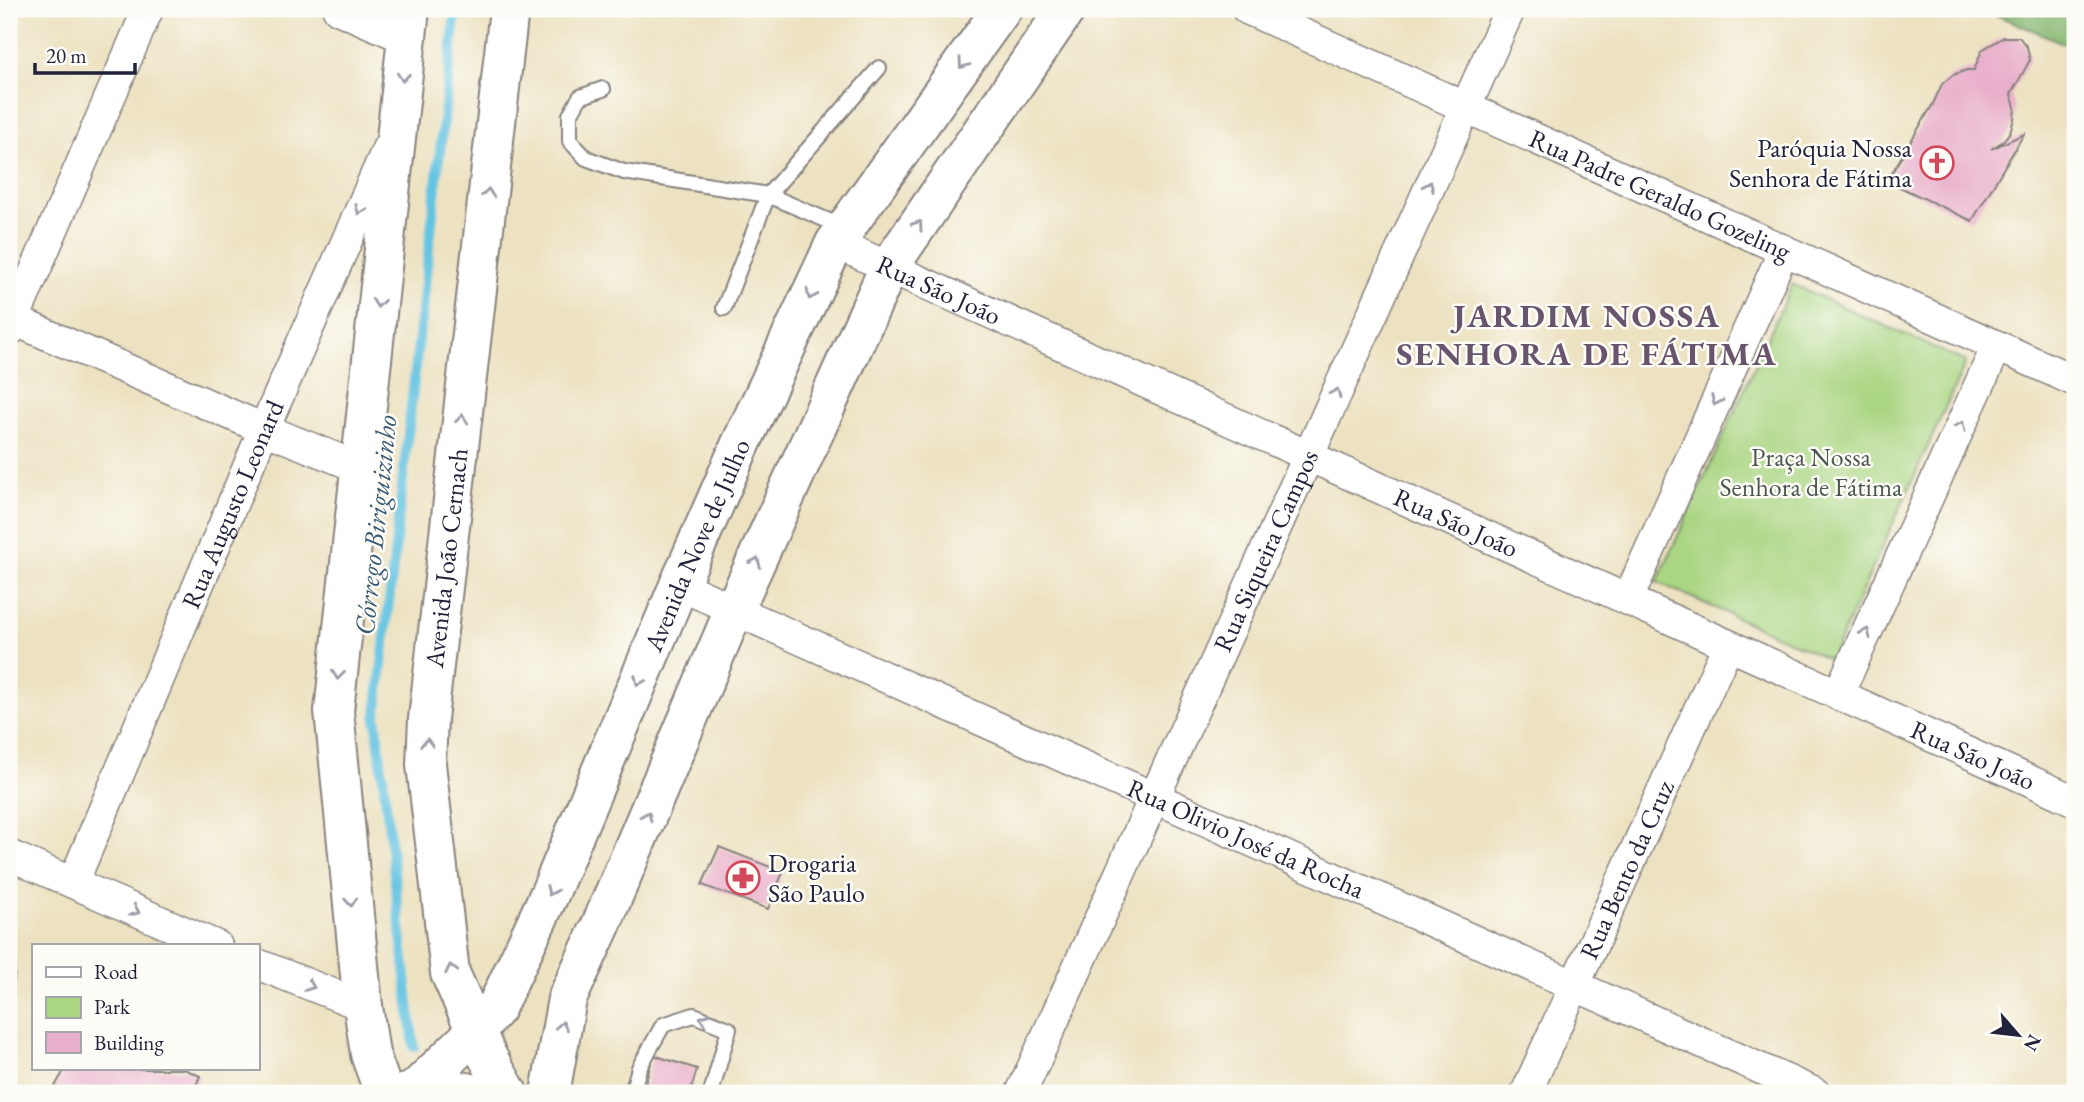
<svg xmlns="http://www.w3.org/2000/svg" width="2084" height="1102" font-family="'EB Garamond',serif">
  <rect width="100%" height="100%" fill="#fdfcf7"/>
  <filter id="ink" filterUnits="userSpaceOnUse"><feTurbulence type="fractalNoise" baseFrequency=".0143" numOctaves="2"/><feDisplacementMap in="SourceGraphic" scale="14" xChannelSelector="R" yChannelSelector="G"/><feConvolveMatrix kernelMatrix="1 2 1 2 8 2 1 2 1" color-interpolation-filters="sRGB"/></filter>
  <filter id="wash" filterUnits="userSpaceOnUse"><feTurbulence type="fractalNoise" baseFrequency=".00686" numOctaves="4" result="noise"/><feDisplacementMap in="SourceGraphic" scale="28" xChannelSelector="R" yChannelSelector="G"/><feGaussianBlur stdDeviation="1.57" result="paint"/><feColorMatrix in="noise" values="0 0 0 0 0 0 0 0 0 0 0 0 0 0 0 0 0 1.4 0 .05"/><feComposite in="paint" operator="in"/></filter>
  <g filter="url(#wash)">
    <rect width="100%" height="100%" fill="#ece2c1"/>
    <!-- green -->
    <path fill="#aad683" stroke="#667c5f" stroke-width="2" d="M1792,284L1966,362L1831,660L1657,582Z"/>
    <!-- forest -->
    <path fill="#87b771" stroke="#546c56" stroke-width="2" d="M1982,9H2075V48Z"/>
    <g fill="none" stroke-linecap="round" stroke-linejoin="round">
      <!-- stream -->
      <path stroke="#64c3e2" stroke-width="10" d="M414,1047L376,717L456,9"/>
    </g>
    <g id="blocks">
      <!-- building -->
      <g fill="#e9b0cb">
        <path d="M2004,37H2019L2027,47L2030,60L2011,94L2015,107L2014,119L2010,132L2002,142L1991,149L2024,134L1972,221L1887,181L1933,104L1942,84L1953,75L1967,70H1974L1982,50Z"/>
        <path d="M719,847L783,872L768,909L702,885Z"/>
        <path d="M9,954L16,956L11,1030H9Z"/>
        <path d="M653,1055L697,1069L690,1093H643Z"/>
        <path d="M65,1069H184L200,1076L193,1093H51Z"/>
      </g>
    </g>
  </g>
  <g filter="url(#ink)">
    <use href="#blocks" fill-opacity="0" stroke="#87827e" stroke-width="2"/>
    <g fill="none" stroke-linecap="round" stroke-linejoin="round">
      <defs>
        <g id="lane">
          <path d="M603,89L580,97L570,115V141L586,158L624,172L768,195L845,228"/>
          <path d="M724,308L768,195L879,68"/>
          <path d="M632,1093L639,1068L663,1025L694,1015L729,1029L711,1093"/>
        </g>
        <g id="street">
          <path d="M338,9L407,39"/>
          <path id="s1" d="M1247,9L2075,381"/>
          <path id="s2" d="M835,243L2075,801"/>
          <path d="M9,318L264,429L360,468"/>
          <path d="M9,331L148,9"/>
          <path id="s3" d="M679,585L1815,1093"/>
          <path d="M1628,599L1784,250"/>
          <path d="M1838,695L1997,346"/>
          <path d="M9,855L217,946"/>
          <path id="s4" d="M73,883L264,429L388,147"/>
          <path d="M257,964L363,1006"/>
          <path id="s5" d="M1021,1093L1510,9"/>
          <path id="s6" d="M1526,1093L1728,645"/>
        </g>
        <g id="secondary">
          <path id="s7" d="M415,1090L475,1032L496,1008L549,895L679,585L739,448L835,243L1002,9"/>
          <path d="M384,1093L370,1054L363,1006L334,711L410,9"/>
          <path d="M406,1093L446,1088L471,1093"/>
          <path id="s8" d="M508,1093L487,1056L450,973L426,764L428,719L509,9"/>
          <path d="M550,1093L567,999L601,925L734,610L889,267L1066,9"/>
        </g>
      </defs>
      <!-- lane casing -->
      <use href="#lane" stroke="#87827e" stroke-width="18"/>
      <!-- street casing -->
      <use href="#street" stroke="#87827e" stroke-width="33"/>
      <!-- secondary casing -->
      <use href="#secondary" stroke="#87827e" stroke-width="42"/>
      <!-- lane -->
      <use href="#lane" stroke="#fff" stroke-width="14"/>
      <!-- street -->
      <use href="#street" stroke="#fff" stroke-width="30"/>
      <!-- secondary -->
      <use href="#secondary" stroke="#fff" stroke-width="38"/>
    </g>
    <!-- one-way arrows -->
    <defs><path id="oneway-chevron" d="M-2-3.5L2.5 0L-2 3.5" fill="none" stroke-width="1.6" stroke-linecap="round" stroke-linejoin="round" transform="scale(1.75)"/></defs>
    <g stroke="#9c9ca7">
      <use href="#oneway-chevron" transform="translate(963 64) rotate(125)"/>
      <use href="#oneway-chevron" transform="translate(403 77) rotate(96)"/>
      <use href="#oneway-chevron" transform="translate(1429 186) rotate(-66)"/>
      <use href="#oneway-chevron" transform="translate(488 193) rotate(-84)"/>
      <use href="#oneway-chevron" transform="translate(360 210) rotate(114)"/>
      <use href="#oneway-chevron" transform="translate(918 225) rotate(-55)"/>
      <use href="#oneway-chevron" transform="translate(811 295) rotate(115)"/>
      <use href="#oneway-chevron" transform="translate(378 303) rotate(96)"/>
      <use href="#oneway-chevron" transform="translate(1336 393) rotate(-66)"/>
      <use href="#oneway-chevron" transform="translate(1716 401) rotate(114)"/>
      <use href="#oneway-chevron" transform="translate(462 419) rotate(-84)"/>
      <use href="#oneway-chevron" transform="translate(1961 426) rotate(-65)"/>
      <use href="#oneway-chevron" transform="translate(756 562) rotate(-66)"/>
      <use href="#oneway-chevron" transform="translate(1866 633) rotate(-65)"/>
      <use href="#oneway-chevron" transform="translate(338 675) rotate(96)"/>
      <use href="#oneway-chevron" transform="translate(639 681) rotate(113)"/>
      <use href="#oneway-chevron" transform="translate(427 743) rotate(-88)"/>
      <use href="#oneway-chevron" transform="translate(647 816) rotate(-67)"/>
      <use href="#oneway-chevron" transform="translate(551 891) rotate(114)"/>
      <use href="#oneway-chevron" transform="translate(351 902) rotate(85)"/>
      <use href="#oneway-chevron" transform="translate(135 911) rotate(24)"/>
      <use href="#oneway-chevron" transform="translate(451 969) rotate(-102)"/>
      <use href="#oneway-chevron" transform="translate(310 986) rotate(22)"/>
      <use href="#oneway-chevron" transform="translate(704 1019) rotate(-160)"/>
      <use href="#oneway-chevron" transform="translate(562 1026) rotate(-79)"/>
    </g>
  </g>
  <!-- icons -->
  <defs>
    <symbol id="church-ring" viewBox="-11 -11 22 22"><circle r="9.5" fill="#fdfcf7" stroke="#d1495b" stroke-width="1.5"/><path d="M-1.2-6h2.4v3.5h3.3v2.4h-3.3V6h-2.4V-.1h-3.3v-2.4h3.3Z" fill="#d1495b"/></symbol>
    <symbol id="pharmacy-ring" viewBox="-11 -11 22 22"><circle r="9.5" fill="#fdfcf7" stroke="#d1495b" stroke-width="1.5"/><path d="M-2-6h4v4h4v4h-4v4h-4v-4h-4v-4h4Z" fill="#d1495b"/></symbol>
  </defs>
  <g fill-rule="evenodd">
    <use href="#church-ring" x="1918" y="144" width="38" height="38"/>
    <use href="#pharmacy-ring" x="724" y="859" width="38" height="38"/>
  </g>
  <g text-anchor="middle" stroke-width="5" stroke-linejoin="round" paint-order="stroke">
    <!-- poi labels -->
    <g font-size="26" fill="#22223b" stroke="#fdfcf7" text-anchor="end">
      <text x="1912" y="157">Paróquia Nossa<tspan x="1912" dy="30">Senhora de Fátima</tspan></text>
      <text x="768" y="872" text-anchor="start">Drogaria<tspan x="768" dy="30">São Paulo</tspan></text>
    </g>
    <!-- street labels -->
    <g font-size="26" fill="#22223b" stroke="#fdfcf7">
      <text dy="9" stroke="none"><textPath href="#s1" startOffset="453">Rua Padre Geraldo Gozeling</textPath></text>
      <text dy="9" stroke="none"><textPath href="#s2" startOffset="114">Rua São João</textPath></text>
      <text dy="9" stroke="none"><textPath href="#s4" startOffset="411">Rua Augusto Leonard</textPath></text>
      <text dy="9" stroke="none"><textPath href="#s2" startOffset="681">Rua São João</textPath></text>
      <text dy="9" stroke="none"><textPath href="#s7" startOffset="620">Avenida Nove de Julho</textPath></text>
      <text dy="9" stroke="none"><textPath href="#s5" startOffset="595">Rua Siqueira Campos</textPath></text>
      <text dy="9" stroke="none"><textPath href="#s8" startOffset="551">Avenida João Cernach</textPath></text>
      <text dy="9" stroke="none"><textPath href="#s2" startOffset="1248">Rua São João</textPath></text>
      <text dy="9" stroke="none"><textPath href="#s3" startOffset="621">Rua Olivio José da Rocha</textPath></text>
      <text dy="9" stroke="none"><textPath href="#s6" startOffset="245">Rua Bento da Cruz</textPath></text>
    </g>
    <!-- park labels -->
    <g font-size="26" fill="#4b5851" stroke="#fdfcf7">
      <text x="1811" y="466">Praça Nossa<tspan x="1811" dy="30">Senhora de Fátima</tspan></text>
    </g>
    <!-- water labels -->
    <g font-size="28" font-style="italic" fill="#395a75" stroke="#fdfcf7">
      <text transform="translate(375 525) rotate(-84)" y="10">Córrego Biriguizinho</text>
    </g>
    <!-- district labels -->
    <g font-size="33" font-weight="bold" letter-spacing="2" fill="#68546d" stroke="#fdfcf7">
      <text x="1587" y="327">JARDIM NOSSA<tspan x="1587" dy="38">SENHORA DE FÁTIMA</tspan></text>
    </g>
  </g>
  <!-- margin -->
  <rect width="2084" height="1102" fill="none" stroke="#fdfcf7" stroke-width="35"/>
  <!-- legend -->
  <rect x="32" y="944" width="228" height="126" fill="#fdfcf7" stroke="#a5a5ac" stroke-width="2"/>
  <rect x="46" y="967" width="35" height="10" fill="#ffffff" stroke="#a5a5ac" stroke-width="2"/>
  <text x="94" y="979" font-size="21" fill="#22223b">Road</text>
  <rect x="46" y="997" width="35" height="21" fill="#aad683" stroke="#a5a5ac" stroke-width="2"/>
  <text x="94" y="1014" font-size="21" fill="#22223b">Park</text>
  <rect x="46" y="1032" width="35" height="21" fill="#e9b0cb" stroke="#a5a5ac" stroke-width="2"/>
  <text x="94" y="1050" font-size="21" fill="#22223b">Building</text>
  <!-- north arrow -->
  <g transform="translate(2018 1035) rotate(118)" stroke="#fdfcf7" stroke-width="5" paint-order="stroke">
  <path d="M0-5L12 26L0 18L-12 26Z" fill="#22223b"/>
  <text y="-10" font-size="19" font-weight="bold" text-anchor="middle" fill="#22223b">N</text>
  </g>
  <!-- scale -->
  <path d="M35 63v10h100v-10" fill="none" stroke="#22223b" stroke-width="3.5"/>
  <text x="46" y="63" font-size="21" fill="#22223b" stroke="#fdfcf7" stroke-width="5" paint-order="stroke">20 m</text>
</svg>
